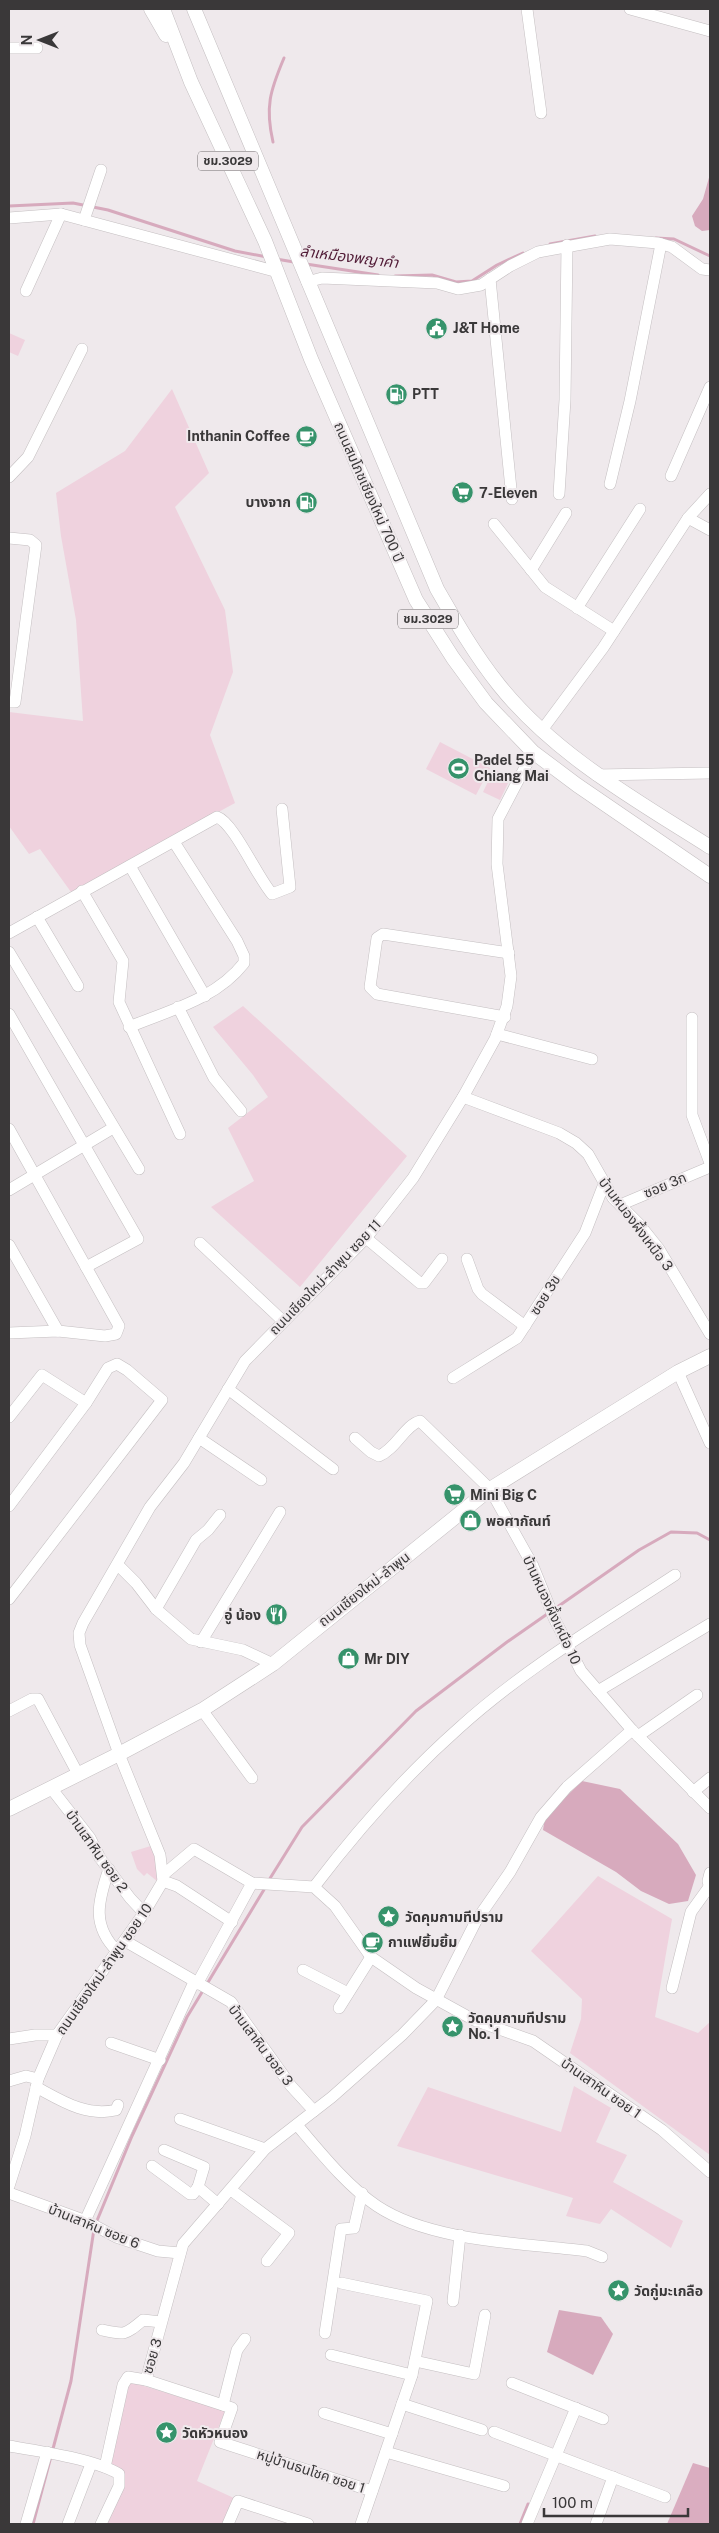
<svg xmlns="http://www.w3.org/2000/svg" width="719" height="2533" font-family="'Public Sans','Noto Sans Thai',sans-serif">
  <rect width="100%" height="100%" fill="#efe9ec"/>
  <!-- green -->
  <g fill="#efd2de">
    <path d="M9,333L25,340L18,356L9,352Z"/>
    <path d="M172,389L209,473L175,507L225,610L233,672L210,735L235,803L71,892L40,849L29,854L9,826V712L83,721L76,620L61,536L56,493L125,451Z"/>
    <path d="M440,742L490,768L476,795L426,769Z"/>
    <path d="M494,769L511,777L500,800L483,792Z"/>
    <path d="M243,1006L407,1156L300,1287L211,1207L254,1181L228,1128L268,1097L253,1075L213,1027Z"/>
    <path d="M154,1845L164,1867L157,1881L147,1873L144,1876L137,1869L131,1852Z"/>
    <path d="M598,1876L672,1919L655,2017L698,2033L710,2022V2155L570,2053L581,2019L582,1999L531,1951Z"/>
    <path d="M574,2086L611,2108L596,2142L627,2155L613,2182L683,2221L671,2248L611,2209L600,2224L566,2216L573,2198L397,2146L428,2087L561,2132Z"/>
    <path d="M128,2381L225,2411L197,2481L236,2499L225,2524H105L125,2477L109,2465Z"/>
  </g>
  <!-- forest -->
  <path fill="#daadc0" d="M693,2463L710,2468V2524H667Z"/>
  <!-- water -->
  <g fill="#d7aabd">
    <path d="M710,174V230L702,231L695,226L692,216L703,199Z"/>
    <path d="M582,1781L620,1789L678,1844L696,1875L688,1901L669,1904L641,1891L616,1872L543,1830L545,1817Z"/>
    <path d="M559,2310L601,2317L613,2334L593,2375L547,2352Z"/>
  </g>
  <g fill="none" stroke-linecap="round" stroke-linejoin="round">
    <!-- stream -->
    <g stroke="#d7aabd" stroke-width="3">
      <path d="M273,142C265,107 270,91 284,58"/>
      <path d="M9,206L73,203L108,210L235,251L267,257"/>
      <path d="M656,238L674,239L710,256"/>
      <path d="M550,244L595,236"/>
      <path d="M276,259L294,262"/>
      <path d="M306,264L378,275"/>
      <path d="M395,276L432,275L456,282L472,281L497,265L523,253"/>
      <path d="M269,1880L302,1827L416,1711L507,1642L639,1550L671,1532L697,1533L710,1540"/>
      <path d="M96,2223L132,2136L187,2017L265,1888"/>
      <path d="M33,2524L71,2381L94,2229"/>
      <path d="M520,2524L528,2504"/>
    </g>
    <defs>
      <g id="minor">
        <path d="M527,9L541,113"/>
        <path d="M630,9L710,31"/>
        <path d="M9,48H37"/>
        <path d="M9,218L61,214L278,272"/>
        <path d="M84,220L101,170"/>
        <path d="M490,279L512,499"/>
        <path d="M307,282L322,278L437,283L458,289L481,285L510,266L538,252L610,239L658,243L672,247L702,269L710,270"/>
        <path d="M26,291L61,214"/>
        <path d="M671,476L710,387"/>
        <path d="M9,477L28,457L82,349"/>
        <path d="M610,484L630,401L661,244"/>
        <path d="M559,494L565,400L567,245"/>
        <path d="M688,518L710,530"/>
        <path d="M494,524L545,587L614,631"/>
        <path d="M9,538L30,540L36,545L15,702H9"/>
        <path d="M531,570L566,513"/>
        <path d="M577,608L640,509"/>
        <path d="M542,730L603,648L688,518L710,494"/>
        <path d="M596,775L710,773"/>
        <path d="M130,866L205,996"/>
        <path d="M82,891L123,961L119,1002L180,1134"/>
        <path d="M37,917L78,986"/>
        <path d="M9,933L217,817C234,823 257,877 272,894L290,887L282,809"/>
        <path d="M9,952L139,1169"/>
        <path d="M178,1007L214,1078L241,1111"/>
        <path d="M9,1014L138,1239L86,1267"/>
        <path d="M505,1017L377,994L370,987L377,938L383,934L509,953"/>
        <path d="M692,1018V1115L710,1163"/>
        <path d="M129,1027C170,1010 216,999 244,963V956L237,941L174,842"/>
        <path d="M497,1034L592,1059"/>
        <path d="M463,1097L559,1133L576,1143L588,1154L613,1198L639,1224L659,1249L710,1334"/>
        <path d="M9,1129L119,1326L116,1334L105,1336L58,1331L9,1333"/>
        <path d="M9,1190L113,1128"/>
        <path d="M620,1205L710,1167"/>
        <path d="M366,1238L420,1283H424L442,1259"/>
        <path d="M200,1243L283,1321"/>
        <path d="M9,1245L58,1331"/>
        <path d="M467,1259L478,1289L482,1294L525,1326"/>
        <path d="M678,1372L710,1443"/>
        <path d="M453,1378L517,1338L585,1233L604,1184"/>
        <path d="M228,1389L333,1469"/>
        <path d="M9,1417L42,1375L86,1403"/>
        <path d="M199,1438L261,1480"/>
        <path d="M355,1438L371,1452L379,1456C396,1449 405,1425 420,1421L490,1489L533,1566L554,1618L581,1671L632,1730L710,1808"/>
        <path d="M9,1506L86,1403L108,1368L117,1364L127,1370L162,1400L9,1599"/>
        <path d="M118,1565L136,1583L156,1609L191,1639L243,1650L273,1664"/>
        <path d="M156,1609L196,1540L208,1530L220,1515"/>
        <path d="M201,1642L280,1512"/>
        <path d="M598,1691L710,1624"/>
        <path d="M202,1710L252,1778"/>
        <path d="M9,1711L32,1699H38L78,1774"/>
        <path d="M638,1736L697,1695"/>
        <path d="M51,1788L90,1838L100,1858L130,1898L144,1913"/>
        <path d="M693,1792L710,1778"/>
        <path d="M109,1869C98,1901 91,1926 118,1952"/>
        <path d="M710,1873L708,1881L710,1889"/>
        <path d="M163,1875L194,1849L252,1883L314,1887L335,1906L371,1957L416,1988L474,2020L533,2041L662,2130L710,2172"/>
        <path d="M163,1881L177,1886L232,1922"/>
        <path d="M314,1887C356,1832 407,1774 459,1728C524,1669 602,1623 675,1575"/>
        <path d="M125,1941L231,2002L291,2086L314,2111"/>
        <path d="M303,1970L348,1993"/>
        <path d="M197,1984L252,1883"/>
        <path d="M672,1988L691,1912L709,1887"/>
        <path d="M339,2008L371,1957"/>
        <path d="M9,2039L35,2035H57"/>
        <path d="M111,2043L160,2060"/>
        <path d="M9,2081L26,2076L38,2079"/>
        <path d="M36,2087C62,2101 86,2117 116,2110L118,2105"/>
        <path d="M180,2119L265,2149"/>
        <path d="M297,2125C320,2152 347,2186 377,2206C431,2242 524,2243 587,2251L602,2257"/>
        <path d="M164,2150L204,2167L198,2187L218,2204"/>
        <path d="M152,2166L190,2194H193L198,2187"/>
        <path d="M9,2186L25,2136L38,2079L57,2035L144,1913L163,1881L160,1855L119,1754L80,1645L79,1633L83,1623L150,1507L184,1463L245,1361L366,1238L413,1178L463,1097L495,1039L507,1006L511,976L497,864L498,819L533,752"/>
        <path d="M231,2190L289,2233L267,2261"/>
        <path d="M9,2193L86,2221L116,2237L158,2251L180,2253"/>
        <path d="M85,2221L194,1982"/>
        <path d="M341,2283L427,2301L412,2375L361,2524"/>
        <path d="M453,2301L460,2235"/>
        <path d="M102,2330C126,2335 125,2335 143,2320L161,2322"/>
        <path d="M325,2333L341,2229L354,2228L362,2193"/>
        <path d="M331,2355L412,2375"/>
        <path d="M415,2361L474,2374L485,2315"/>
        <path d="M146,2380L232,2408L220,2442L372,2491"/>
        <path d="M512,2383L603,2419"/>
        <path d="M402,2404L482,2430"/>
        <path d="M223,2405L237,2350L245,2339"/>
        <path d="M324,2413L392,2434"/>
        <path d="M494,2432L665,2497"/>
        <path d="M9,2446C39,2451 94,2459 119,2474V2486L101,2524"/>
        <path d="M386,2452L504,2486"/>
        <path d="M105,2467L123,2385L128,2377L146,2380L183,2244L265,2149L332,2097L402,2035L436,2000L476,1921L510,1872L541,1817L567,1787L632,1730"/>
        <path d="M26,2524L47,2452"/>
        <path d="M68,2524L91,2464"/>
        <path d="M228,2524L238,2501L308,2524"/>
        <path d="M527,2524L576,2408"/>
        <path d="M596,2524L613,2477"/>
      </g>
      <g id="major">
        <path d="M151,9L166,35"/>
        <path d="M163,9L191,82L265,241L311,359L416,600L453,658L486,703L533,752L577,785L710,876"/>
        <path d="M194,9L437,589C456,622 475,655 499,685C555,755 636,800 710,847"/>
        <path d="M9,1809L119,1754L202,1710L273,1664L490,1489L678,1372L710,1356"/>
      </g>
    </defs>
    <!-- minor casing -->
    <use href="#minor" stroke="#c4bfc1" stroke-width="12"/>
    <!-- major casing -->
    <use href="#major" stroke="#c4bfc1" stroke-width="15"/>
    <!-- minor -->
    <use href="#minor" stroke="#fff" stroke-width="11"/>
    <!-- major -->
    <use href="#major" stroke="#fff" stroke-width="14"/>
  </g>
  <!-- icons -->
  <defs>
    <symbol id="civic-disc" viewBox="-11 -11 22 22"><circle r="9.5" fill="#36936b" stroke="#efe9ec"/><path d="M-.6-6.5H3V-4.5H.6V-3L4-1V1h2V6H-6V1h2V-1L-.6-3ZM-1.2 2.5V6h2.4V2.5Z" fill="#fff"/></symbol>
    <symbol id="fuel-disc" viewBox="-11 -11 22 22"><circle r="9.5" fill="#36936b" stroke="#efe9ec"/><path d="M-5.5-6h7V0h2V4h1.3V-2.5L3-4.5l.8-.8L6-3V5H2.5V1h-1V6h-7ZM-4.2-4.7v3.2H.2V-4.7Z" fill="#fff"/></symbol>
    <symbol id="cafe-disc" viewBox="-11 -11 22 22"><circle r="9.5" fill="#36936b" stroke="#efe9ec"/><path d="M-5.5-4.5H6V0H3Q3 3.5 0 3.5H-2.5Q-5.5 3.5-5.5 0ZM3-3.2v2h1.7v-2ZM-6 4.5H4V6H-6Z" fill="#fff"/></symbol>
    <symbol id="supermarket-disc" viewBox="-11 -11 22 22"><circle r="9.5" fill="#36936b" stroke="#efe9ec"/><path d="M-6-5.5h2.5l.6 2H6L4.5 2H-2.5L-4.4-4H-6ZM-1.5 3.2a1.3 1.3 0 1 0 .1 0ZM3 3.2a1.3 1.3 0 1 0 .1 0Z" fill="#fff"/></symbol>
    <symbol id="stadium-disc" viewBox="-11 -11 22 22"><circle r="9.5" fill="#36936b" stroke="#efe9ec"/><path d="M0-5a6.5 5 0 1 0 0 10a6.5 5 0 1 0 0-10ZM-3.5-1.8h7v3.6h-7Z" fill="#fff"/></symbol>
    <symbol id="shop-disc" viewBox="-11 -11 22 22"><circle r="9.5" fill="#36936b" stroke="#efe9ec"/><path d="M-5-2.5h2.3a2.7 3.5 0 0 1 5.4 0H5L5.5 6h-11ZM-1.5-2.5h3a1.5 2.3 0 0 0-3 0Z" fill="#fff"/></symbol>
    <symbol id="restaurant-disc" viewBox="-11 -11 22 22"><circle r="9.5" fill="#36936b" stroke="#efe9ec"/><path d="M-5-6h1v4h1v-4h1v4h1v-4h1v5L-1.5 .5V6h-2V.5L-5-1ZM5-6V6H3V1.5H1.5Q1.5-4 5-6Z" fill="#fff"/></symbol>
    <symbol id="sight-disc" viewBox="-11 -11 22 22"><circle r="9.5" fill="#36936b" stroke="#efe9ec"/><path d="M0-6L1.8-2.2L6-1.7L2.9 1.2L3.7 5.4L0 3.3L-3.7 5.4L-2.9 1.2L-6-1.7L-1.8-2.2Z" fill="#fff"/></symbol>
  </defs>
  <g fill-rule="evenodd">
    <use href="#civic-disc" x="424" y="316" width="25" height="25"/>
    <use href="#fuel-disc" x="384" y="382" width="25" height="25"/>
    <use href="#cafe-disc" x="294" y="424" width="25" height="25"/>
    <use href="#supermarket-disc" x="450" y="480" width="25" height="25"/>
    <use href="#fuel-disc" x="294" y="490" width="25" height="25"/>
    <use href="#stadium-disc" x="446" y="756" width="25" height="25"/>
    <use href="#supermarket-disc" x="442" y="1482" width="25" height="25"/>
    <use href="#shop-disc" x="458" y="1508" width="25" height="25"/>
    <use href="#restaurant-disc" x="264" y="1602" width="25" height="25"/>
    <use href="#shop-disc" x="336" y="1646" width="25" height="25"/>
    <use href="#sight-disc" x="376" y="1904" width="25" height="25"/>
    <use href="#cafe-disc" x="360" y="1930" width="25" height="25"/>
    <use href="#sight-disc" x="440" y="2014" width="25" height="25"/>
    <use href="#sight-disc" x="606" y="2278" width="25" height="25"/>
    <use href="#sight-disc" x="154" y="2420" width="25" height="25"/>
  </g>
  <g text-anchor="middle" stroke-width="4" stroke-linejoin="round" paint-order="stroke">
    <!-- shield labels -->
    <g fill="#efe9ec" stroke="#706d6f" stroke-width="1">
      <rect x="198" y="151.5" width="60" height="19" rx="4"/>
      <rect x="398" y="609.5" width="60" height="19" rx="4"/>
    </g>
    <g font-size="12" font-weight="bold" fill="#3a3839">
      <text x="228" y="165">ชม.3029</text>
      <text x="428" y="623">ชม.3029</text>
    </g>
    <!-- poi labels -->
    <g font-size="14" font-weight="bold" fill="#3a3839" stroke="#efe9ec" text-anchor="start">
      <text x="453" y="333">J&amp;T Home</text>
      <text x="412" y="399">PTT</text>
      <text x="290" y="441" text-anchor="end">Inthanin Coffee</text>
      <text x="479" y="498">7-Eleven</text>
      <text x="291" y="507" text-anchor="end">บางจาก</text>
      <text x="474" y="765">Padel 55<tspan x="474" dy="16">Chiang Mai</tspan></text>
      <text x="470" y="1500">Mini Big C</text>
      <text x="486" y="1526">พอศากัณท์</text>
      <text x="261" y="1620" text-anchor="end">อู่ น้อง</text>
      <text x="364" y="1664">Mr DIY</text>
      <text x="405" y="1922">วัดคุมกามทีปราม</text>
      <text x="388" y="1947">กาแฟยิ้มยิ้ม</text>
      <text x="468" y="2023">วัดคุมกามทีปราม<tspan x="468" dy="16">No. 1</tspan></text>
      <text x="634" y="2296">วัดกู่มะเกลือ</text>
      <text x="182" y="2438">วัดหัวหนอง</text>
    </g>
    <!-- street labels -->
    <g font-size="14" fill="#3a3839" stroke="#efe9ec">
      <text transform="translate(369 492) rotate(66)" y="5">ถนนสมโภชเชียงใหม่ 700 ปี</text>
      <text transform="translate(665 1185) rotate(-23)" y="5">ซอย 3ก</text>
      <text transform="translate(636 1224) rotate(53)" y="5">บ้านหนองผึ้งเหนือ 3</text>
      <text transform="translate(325 1277) rotate(-46)" y="5">ถนนเชียงใหม่-ลำพูน ซอย 11</text>
      <text transform="translate(545 1295) rotate(-58)" y="5">ซอย 3ข</text>
      <text transform="translate(364 1589) rotate(-38)" y="5">ถนนเชียงใหม่-ลำพูน</text>
      <text transform="translate(552 1610) rotate(65)" y="5">บ้านหนองผึ้งเหนือ 10</text>
      <text transform="translate(97 1851) rotate(55)" y="5">บ้านเสาหิน ซอย 2</text>
      <text transform="translate(104 1969) rotate(-55)" y="5">ถนนเชียงใหม่-ลำพูน ซอย 10</text>
      <text transform="translate(261 2045) rotate(53)" y="5">บ้านเสาหิน ซอย 3</text>
      <text transform="translate(601 2088) rotate(35)" y="5">บ้านเสาหิน ซอย 1</text>
      <text transform="translate(94 2226) rotate(22)" y="5">บ้านเสาหิน ซอย 6</text>
      <text transform="translate(152 2356) rotate(-74)" y="5">ซอย 3</text>
      <text transform="translate(311 2471) rotate(18)" y="5">หมู่บ้านธนโชค ซอย 1</text>
    </g>
    <!-- water labels -->
    <g font-size="15" font-style="italic" fill="#511b36" stroke="#efe9ec">
      <text transform="translate(349 257) rotate(7)" y="5">ลำเหมืองพญาคำ</text>
    </g>
  </g>
  <!-- border -->
  <rect width="719" height="2533" fill="none" stroke="#3a3839" stroke-width="20"/>
  <!-- north arrow -->
  <g transform="translate(40 40) rotate(270)" stroke="#efe9ec" stroke-width="4" paint-order="stroke">
  <path d="M0-4L9 19L0 12L-9 19Z" fill="#3a3839"/>
  <text y="-8" font-size="14" font-weight="bold" text-anchor="middle" fill="#3a3839">N</text>
  </g>
  <!-- scale -->
  <path d="M544 2508v8h144v-8" fill="none" stroke="#3a3839" stroke-width="2.5"/>
  <text x="552" y="2508" font-size="15" fill="#3a3839" stroke="#efe9ec" stroke-width="4" paint-order="stroke">100 m</text>
</svg>
